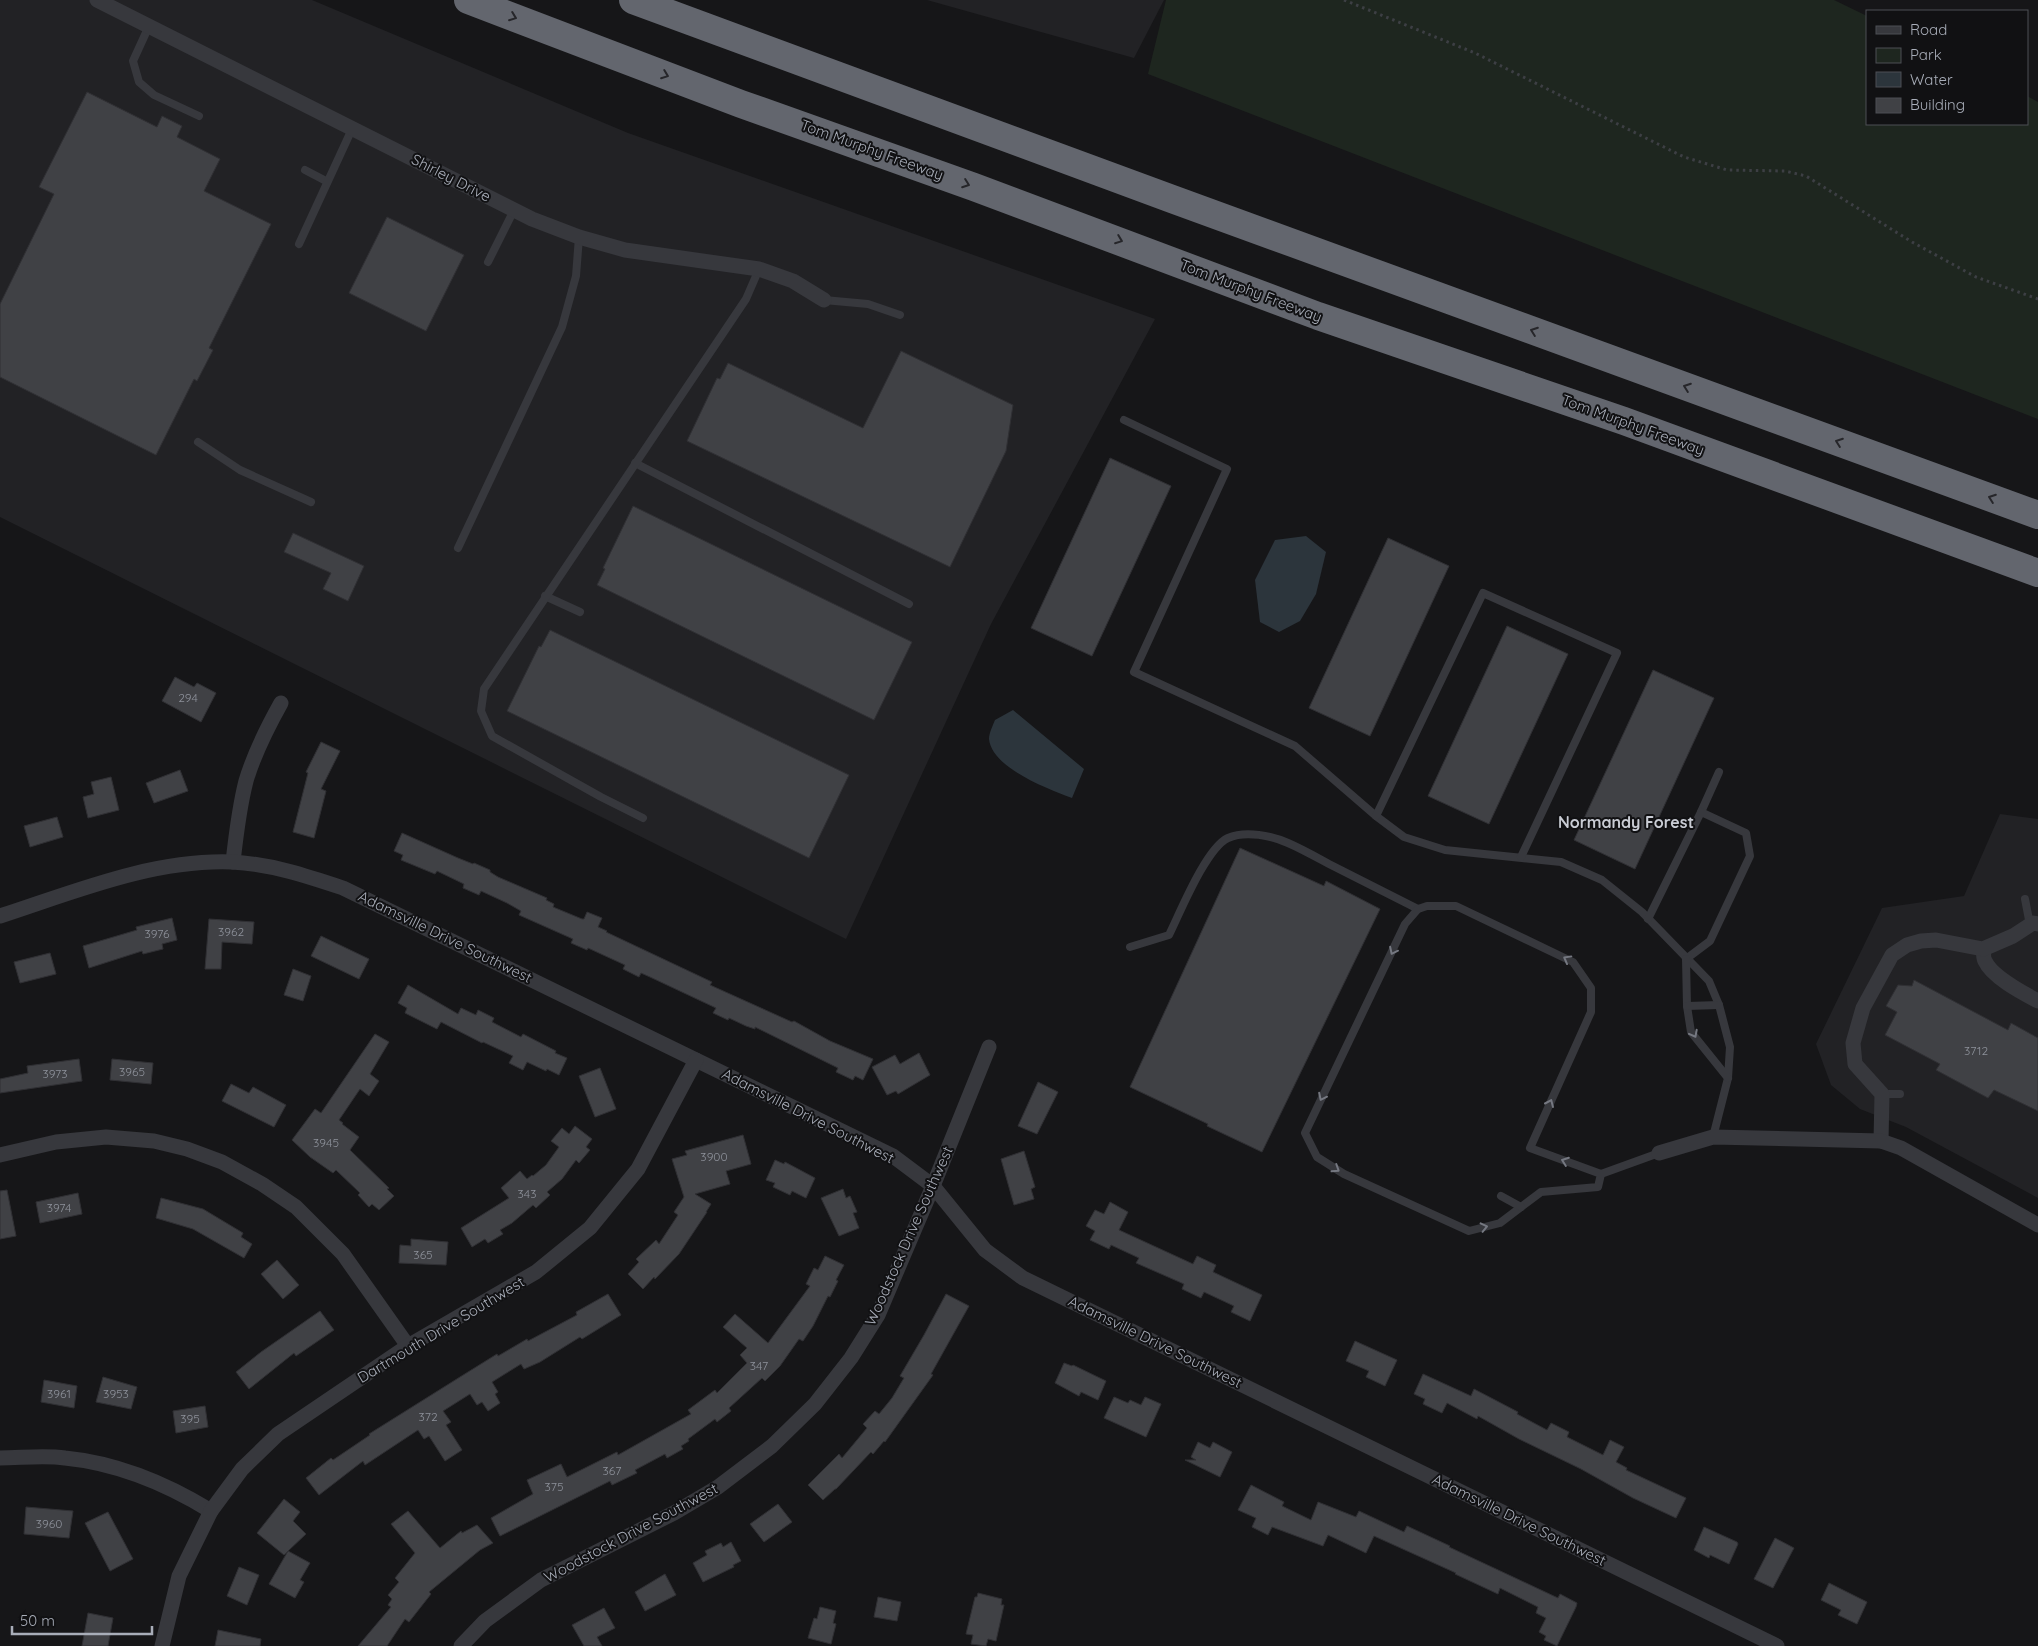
<svg xmlns="http://www.w3.org/2000/svg" width="2038" height="1646" font-family="Quicksand,sans-serif">
  <rect width="100%" height="100%" fill="#161618"/>
  <!-- built -->
  <g fill="#222225">
    <path d="M0,0H312L628,133L1155,319L991,624L846,939L0,517Z"/>
    <path d="M927,0H1164L1134,58Z"/>
    <path d="M2000,814L2038,819V1198L1906,1127L1860,1109L1831,1085L1816,1044L1882,908L1964,896Z"/>
  </g>
  <!-- green -->
  <path fill="#1e261f" d="M1166,0H1834L1867,16V124H2027V96L2038,102V419L1148,74Z"/>
  <!-- water -->
  <g fill="#2c353c">
    <path d="M1306,536L1326,552L1316,594L1300,621L1279,632L1260,622L1255,580L1275,540Z"/>
    <path d="M1013,710L1084,769L1072,798C1048,789 992,768 989,739C989,733 993,725 995,720Z"/>
  </g>
  <!-- building -->
  <g fill="#404145" stroke="#303034">
    <path d="M87,92L157,127L162,116L182,126L177,137L220,159L204,191L271,224L209,348L213,350L197,381L194,379L156,455L0,377V304L54,194L39,187Z"/>
    <path d="M387,217L464,255L426,331L349,293Z"/>
    <path d="M901,351L1013,405L1006,451L950,567L687,441L717,378L720,379L728,363L863,428Z"/>
    <path d="M1110,458L1171,486L1092,656L1031,628Z"/>
    <path d="M633,506L912,642L874,720L597,585L605,569L603,568Z"/>
    <path d="M293,533L364,566L348,601L323,589L331,573L284,552Z"/>
    <path d="M1388,538L1449,566L1370,736L1309,708Z"/>
    <path d="M1507,626L1568,654L1489,824L1428,796Z"/>
    <path d="M550,630L849,775L809,858L507,711L539,646L541,647Z"/>
    <path d="M1653,670L1714,698L1635,869L1574,840Z"/>
    <path d="M175,677L194,687L197,683L216,693L201,722L162,701Z"/>
    <path d="M321,742L340,751L321,789L326,791L314,838L293,832L308,773L306,772Z"/>
    <path d="M180,770L188,791L154,803L146,783Z"/>
    <path d="M111,777L119,810L88,818L83,797L94,794L91,782Z"/>
    <path d="M57,817L63,837L30,847L24,826Z"/>
    <path d="M402,833L458,858L473,864L474,863L490,870V872L498,877L547,898L546,900L554,904L553,907L582,919H584L587,912L602,918L598,927L607,931L606,932L712,982L710,985L792,1022L794,1021L830,1041L873,1059L863,1080L855,1076L853,1080L836,1072L838,1068L755,1027V1029L746,1026L729,1018L728,1020L713,1013L716,1008L650,977L641,973L639,977L623,969L625,965L588,948L587,950L571,943L573,939L519,915L521,911L507,903L481,891L479,895L463,888L464,884L437,871L435,874L401,860L403,855L394,851Z"/>
    <path d="M1240,848L1324,886L1326,881L1380,909L1262,1152L1207,1126L1208,1124L1130,1087Z"/>
    <path d="M172,918L177,940L162,944L163,949L143,954L142,951L89,968L83,946L137,930L136,927Z"/>
    <path d="M209,919L254,922L252,944L222,942L221,969H205Z"/>
    <path d="M321,936L369,959L359,979L311,956Z"/>
    <path d="M50,953L56,974L20,983L14,962Z"/>
    <path d="M293,969L311,976L303,1001L284,995Z"/>
    <path d="M1914,980L2008,1030L2011,1023L2038,1038V1111L1994,1090L1988,1098L1936,1070L1940,1064L1885,1035L1897,1012L1886,1006L1898,985L1912,986Z"/>
    <path d="M408,985L458,1014L461,1008L476,1015L478,1010L494,1018L492,1022L521,1037L523,1034L556,1051L555,1053L567,1058L559,1075L547,1069L546,1071L527,1062L523,1070L509,1063L513,1056L483,1042L482,1043L441,1022L437,1029L405,1013L407,1008L398,1003Z"/>
    <path d="M375,1034L389,1042L370,1074L379,1081L369,1096L360,1089L339,1120L343,1123L342,1124L359,1137L350,1150L389,1188L387,1189L394,1196L379,1210L372,1204L369,1207L358,1195L360,1193L336,1170L333,1173L310,1157L292,1140L315,1109L321,1113Z"/>
    <path d="M919,1053L930,1075L898,1094L896,1091L887,1095L872,1067L895,1055L900,1064Z"/>
    <path d="M79,1059L82,1081L0,1093V1079L28,1073L27,1066Z"/>
    <path d="M112,1059L153,1063L151,1084L110,1080Z"/>
    <path d="M600,1068L616,1109L595,1117L579,1076Z"/>
    <path d="M1038,1082L1058,1092L1037,1134L1018,1126Z"/>
    <path d="M231,1084L249,1093L253,1087L286,1105L274,1127L222,1101Z"/>
    <path d="M575,1126L592,1139L586,1147L590,1150L579,1163L576,1160L562,1179L547,1192L550,1195L536,1208L533,1205L512,1223L500,1230L503,1234L488,1243L485,1239L472,1247L461,1228L509,1198L501,1188L520,1171L527,1179L532,1175L533,1176L546,1165L559,1147L551,1141L562,1128L569,1134Z"/>
    <path d="M743,1135L751,1164L726,1171L730,1184L695,1194L711,1204L706,1212H707L679,1254L655,1279L654,1277L643,1289L628,1274L639,1262L636,1259L656,1240L659,1244L678,1215L674,1212L684,1197L672,1159L687,1155L685,1151Z"/>
    <path d="M1024,1151L1035,1187L1031,1189L1034,1199L1014,1205L1001,1159Z"/>
    <path d="M775,1160L784,1164L785,1162L815,1178L806,1198L792,1191L790,1195L773,1187L775,1183L766,1180Z"/>
    <path d="M843,1189L846,1198L850,1196L857,1212L853,1213L859,1228L839,1236L821,1198Z"/>
    <path d="M7,1190L16,1236L0,1239V1191Z"/>
    <path d="M78,1193L82,1214L40,1223L36,1202Z"/>
    <path d="M161,1198L203,1209L243,1233L241,1237L252,1244L244,1258L193,1229L156,1218Z"/>
    <path d="M1110,1202L1128,1212L1119,1230L1193,1264L1197,1256L1216,1265L1213,1272L1262,1295L1250,1321L1231,1312L1234,1306L1204,1292L1201,1298L1182,1289L1184,1284L1136,1263L1139,1258L1111,1245L1109,1249L1090,1240L1095,1231L1086,1226L1095,1210L1104,1214Z"/>
    <path d="M411,1239L448,1242L446,1265L399,1263L400,1245L411,1246Z"/>
    <path d="M825,1256L844,1265L836,1280L838,1281L830,1297L828,1296L813,1326L803,1341L799,1339L780,1366L765,1381L762,1378L729,1408L731,1411L717,1422L715,1419L688,1439L689,1441L681,1446L683,1449L667,1458L665,1454L635,1470L637,1473L612,1485L610,1481L500,1536L491,1518L533,1494L527,1480L561,1464L567,1477L617,1452L618,1455L691,1414L688,1410L715,1390L717,1393L747,1363L740,1355L747,1348L723,1327L735,1314L768,1343L810,1286L806,1284L814,1268L818,1270Z"/>
    <path d="M277,1260L299,1285L283,1299L261,1274Z"/>
    <path d="M608,1294L621,1315L582,1339L580,1337L540,1362L524,1369L521,1364L492,1382L498,1392L495,1394L500,1403L488,1411L482,1402L477,1405L470,1394L443,1411L451,1422L446,1425L462,1450L445,1461L429,1436L424,1439L418,1430L365,1465L363,1461L319,1495L306,1478L331,1458L333,1460L370,1435L369,1434L460,1377L497,1354L498,1356L527,1339L528,1341L577,1315L576,1312Z"/>
    <path d="M946,1294L969,1306L931,1374L933,1375L885,1442L884,1441L873,1454L871,1452L836,1489H835L823,1500L808,1485L839,1454L842,1458L867,1428L863,1424L875,1411L879,1414L892,1398L904,1378L900,1376L924,1335Z"/>
    <path d="M320,1311L334,1330L296,1356L294,1353L249,1389L236,1372L261,1352Z"/>
    <path d="M1355,1341L1397,1360L1385,1386L1366,1377L1369,1371L1346,1361Z"/>
    <path d="M1064,1363L1072,1366L1073,1365L1106,1381L1098,1400L1081,1392L1079,1396L1055,1383Z"/>
    <path d="M1423,1374L1471,1396L1474,1389L1518,1412L1517,1414L1547,1430L1551,1423L1569,1432L1567,1437L1603,1455L1610,1440L1624,1447L1616,1462L1627,1468L1626,1470L1686,1498L1676,1518L1633,1498L1581,1469L1519,1439L1478,1416L1477,1419L1447,1403L1442,1413L1423,1404L1425,1399L1414,1394Z"/>
    <path d="M103,1377L137,1387L131,1409L96,1402Z"/>
    <path d="M44,1380L77,1386L74,1408L41,1402Z"/>
    <path d="M1114,1397L1128,1403L1130,1400L1141,1405L1145,1397L1161,1404L1146,1437L1104,1418Z"/>
    <path d="M205,1406L208,1427L176,1433L173,1411Z"/>
    <path d="M1198,1442L1210,1448L1213,1442L1232,1452L1220,1477L1185,1460H1196L1191,1457Z"/>
    <path d="M1251,1485L1284,1502L1282,1506L1311,1520L1318,1502L1356,1517L1359,1511L1404,1532L1407,1526L1450,1546L1449,1547L1558,1598L1560,1594L1577,1603L1576,1607L1557,1646L1544,1640L1546,1636L1539,1632L1546,1618L1536,1613L1538,1607L1500,1588L1498,1594L1455,1574L1456,1573L1374,1536L1366,1553L1328,1535L1323,1546L1272,1527L1268,1535L1252,1527L1256,1518L1238,1510Z"/>
    <path d="M284,1499L300,1512L293,1521L306,1534L288,1551L310,1563L300,1580L304,1582L295,1598L269,1584L288,1551L284,1555L257,1533Z"/>
    <path d="M778,1504L792,1522L764,1542L750,1524Z"/>
    <path d="M26,1507L73,1511L69,1538L24,1534Z"/>
    <path d="M408,1511L440,1548L461,1531L462,1533L477,1525L493,1543L480,1550L429,1592L431,1594L409,1622L405,1619L387,1646H358L391,1607L388,1605L392,1599L388,1595L399,1582L395,1578L415,1553L391,1524Z"/>
    <path d="M108,1512L133,1559L110,1571L85,1523Z"/>
    <path d="M1704,1527L1737,1542L1738,1544L1729,1564L1710,1555L1709,1558L1694,1550Z"/>
    <path d="M1775,1538L1794,1548L1773,1588L1754,1579Z"/>
    <path d="M731,1542L741,1561L733,1565L734,1567L703,1582L693,1563L707,1555L705,1551L721,1543L723,1547Z"/>
    <path d="M239,1567L259,1575L247,1605L227,1596Z"/>
    <path d="M665,1574L676,1595L645,1611L635,1592Z"/>
    <path d="M1829,1583L1867,1602L1857,1624L1838,1615L1841,1610L1821,1600Z"/>
    <path d="M978,1593L1002,1599L1001,1605H1004L996,1641L988,1639L986,1646L971,1644L973,1635L966,1634L975,1597H977Z"/>
    <path d="M878,1597L901,1602L897,1621L874,1617Z"/>
    <path d="M820,1607L836,1611L833,1623L836,1624L831,1644L808,1638L814,1618L817,1619Z"/>
    <path d="M604,1608L615,1628L597,1637L602,1646H584L572,1625Z"/>
    <path d="M88,1613L113,1618L108,1646H82Z"/>
    <path d="M218,1630L261,1639L260,1646H215Z"/>
  </g>
  <g fill="none" stroke-linecap="round" stroke-linejoin="round">
    <!-- path -->
    <path stroke="#3d3f44" stroke-width="3" stroke-dasharray="2.5 4" stroke-linecap="butt" d="M1344,0L1475,53L1684,157L1727,170L1785,171L1806,176L1912,242L1976,277L2038,299"/>
    <!-- lane -->
    <g stroke="#37383d" stroke-width="8">
      <path d="M149,26L133,61L139,82L154,95L199,116"/>
      <path d="M305,170L326,181"/>
      <path d="M299,244L352,129"/>
      <path d="M488,262L514,210"/>
      <path d="M824,300L868,304L900,315"/>
      <path d="M1124,420L1227,469L1134,672L1295,746L1376,816L1404,837L1445,850L1561,862L1602,880L1642,912L1709,981L1719,1005L1730,1047L1728,1078L1713,1137"/>
      <path d="M198,442L240,470L311,502"/>
      <path d="M635,463L909,604"/>
      <path d="M458,548L562,327L576,276L579,237"/>
      <path d="M545,596L580,612"/>
      <path d="M1701,812L1719,772"/>
      <path d="M1376,816L1483,593L1617,653L1521,857"/>
      <path d="M643,818L601,797L492,736L481,711L484,689L746,299L759,269"/>
      <path d="M2025,899L2030,925"/>
      <path d="M1648,919L1701,812L1746,833L1750,856L1710,941L1686,959"/>
      <path d="M1130,947L1169,935C1180,913 1206,848 1228,838C1246,830 1272,836 1288,843C1302,849 1316,857 1329,864C1359,879 1388,894 1418,909"/>
      <path d="M1686,959L1687,1006L1691,1032L1728,1078"/>
      <path d="M1687,1006L1719,1005"/>
      <path d="M1882,1094H1900"/>
      <path d="M1601,1174L1598,1187L1541,1192L1500,1223L1469,1231L1344,1174L1317,1157L1305,1133L1405,924L1418,909L1427,906H1456L1573,962L1591,988V1012L1530,1148L1601,1174L1659,1153"/>
      <path d="M1501,1196L1521,1207"/>
    </g>
    <!-- street -->
    <g stroke="#37383d" stroke-width="15">
      <path d="M97,0L532,219L579,237L625,250L759,269L793,281L824,300"/>
      <path d="M233,862C236,835 239,808 246,781C254,754 267,728 281,703"/>
      <path d="M0,916C74,892 153,859 232,862C271,864 307,876 343,888L893,1156L933,1186L985,1250L1023,1278L1777,1646"/>
      <path d="M1983,949C1984,952 1983,958 1985,961C1992,977 2023,993 2038,1001"/>
      <path d="M1881,1141L1882,1094L1855,1064L1853,1043L1863,1008L1892,955L1907,945L1921,941L1936,940L1983,949L2013,936L2033,923L2038,924"/>
      <path d="M1659,1153L1713,1137L1881,1141L1901,1148L2038,1225"/>
      <path d="M0,1155L56,1142L106,1137L154,1141L187,1149L222,1162L262,1184L296,1207L343,1254L408,1346"/>
      <path d="M0,1458C21,1458 44,1455 65,1458C116,1463 167,1484 211,1511"/>
      <path d="M162,1646L179,1576L211,1511L242,1469L278,1434L408,1346L536,1272L590,1228L638,1169L696,1060"/>
      <path d="M461,1646L485,1621L541,1580L674,1513L718,1487L772,1446L815,1404L851,1358L878,1315L933,1186L989,1047"/>
    </g>
    <!-- highway -->
    <g stroke="#63666e" stroke-width="28">
      <path d="M468,0L741,104L974,187L1318,316L1624,421L2038,573"/>
      <path d="M633,0L1172,199L2038,515"/>
    </g>
  </g>
  <!-- one-way arrows -->
  <defs><path id="oneway-chevron" d="M-2-3.5L2.5 0L-2 3.5" fill="none" stroke-width="1.6" stroke-linecap="round" stroke-linejoin="round" transform="scale(1.25)"/></defs>
  <g stroke="#26262a">
    <use href="#oneway-chevron" transform="translate(513 17) rotate(21)"/>
    <use href="#oneway-chevron" transform="translate(665 75) rotate(21)"/>
    <use href="#oneway-chevron" transform="translate(966 184) rotate(20)"/>
    <use href="#oneway-chevron" transform="translate(1119 240) rotate(21)"/>
    <use href="#oneway-chevron" transform="translate(1534 331) rotate(-160)"/>
    <use href="#oneway-chevron" transform="translate(1687 387) rotate(-160)"/>
    <use href="#oneway-chevron" transform="translate(1839 442) rotate(-160)"/>
    <use href="#oneway-chevron" transform="translate(1992 498) rotate(-160)"/>
  </g>
  <g stroke="#757881">
    <use href="#oneway-chevron" transform="translate(1393 951) rotate(116)"/>
    <use href="#oneway-chevron" transform="translate(1567 959) rotate(-151)"/>
    <use href="#oneway-chevron" transform="translate(1694 1034) rotate(62)"/>
    <use href="#oneway-chevron" transform="translate(1322 1097) rotate(116)"/>
    <use href="#oneway-chevron" transform="translate(1550 1103) rotate(-66)"/>
    <use href="#oneway-chevron" transform="translate(1565 1161) rotate(-160)"/>
    <use href="#oneway-chevron" transform="translate(1336 1169) rotate(33)"/>
    <use href="#oneway-chevron" transform="translate(1484 1227) rotate(-13)"/>
  </g>
  <g text-anchor="middle" stroke-width="4" stroke-linejoin="round" paint-order="stroke">
    <!-- number labels -->
    <g font-size="12" fill="#8e929b">
      <text x="188" y="702">294</text>
      <text x="231" y="936">3962</text>
      <text x="157" y="938">3976</text>
      <text x="1976" y="1055">3712</text>
      <text x="132" y="1076">3965</text>
      <text x="55" y="1078">3973</text>
      <text x="326" y="1147">3945</text>
      <text x="714" y="1161">3900</text>
      <text x="527" y="1198">343</text>
      <text x="59" y="1212">3974</text>
      <text x="423" y="1259">365</text>
      <text x="759" y="1370">347</text>
      <text x="59" y="1398">3961</text>
      <text x="116" y="1398">3953</text>
      <text x="428" y="1421">372</text>
      <text x="190" y="1423">395</text>
      <text x="612" y="1475">367</text>
      <text x="554" y="1491">375</text>
      <text x="49" y="1528">3960</text>
    </g>
    <!-- street labels -->
    <g font-size="15" fill="#a8adb8" stroke="#111113">
      <text transform="translate(872 150) rotate(20)" y="5">Tom Murphy Freeway</text>
      <text transform="translate(451 178) rotate(27)" y="5">Shirley Drive</text>
      <text transform="translate(1251 291) rotate(21)" y="5">Tom Murphy Freeway</text>
      <text transform="translate(1633 425) rotate(20)" y="5">Tom Murphy Freeway</text>
      <text transform="translate(445 937) rotate(26)" y="5">Adamsville Drive Southwest</text>
      <text transform="translate(808 1116) rotate(27)" y="5">Adamsville Drive Southwest</text>
      <text transform="translate(909 1236) rotate(-66)" y="5">Woodstock Drive Southwest</text>
      <text transform="translate(441 1330) rotate(-31)" y="5">Dartmouth Drive Southwest</text>
      <text transform="translate(1155 1342) rotate(26)" y="5">Adamsville Drive Southwest</text>
      <text transform="translate(1519 1520) rotate(26)" y="5">Adamsville Drive Southwest</text>
      <text transform="translate(631 1533) rotate(-28)" y="5">Woodstock Drive Southwest</text>
    </g>
    <!-- neighbourhood labels -->
    <g font-size="16" font-weight="bold" fill="#c9ccd4" stroke="#111113">
      <text x="1626" y="828">Normandy Forest</text>
    </g>
  </g>
  <!-- legend -->
  <rect x="1866" y="10" width="162" height="115" fill="#111113" stroke="#4d4f55"/>
  <rect x="1876" y="26" width="25" height="8" fill="#37383d" stroke="#4d4f55"/>
  <text x="1910" y="35" font-size="15" fill="#a8adb8">Road</text>
  <rect x="1876" y="48" width="25" height="15" fill="#1e261f" stroke="#4d4f55"/>
  <text x="1910" y="60" font-size="15" fill="#a8adb8">Park</text>
  <rect x="1876" y="72" width="25" height="15" fill="#2c353c" stroke="#4d4f55"/>
  <text x="1910" y="85" font-size="15" fill="#a8adb8">Water</text>
  <rect x="1876" y="98" width="25" height="15" fill="#404145" stroke="#4d4f55"/>
  <text x="1910" y="110" font-size="15" fill="#a8adb8">Building</text>
  <!-- scale -->
  <path d="M12 1626v8h140v-8" fill="none" stroke="#a8adb8" stroke-width="2.5"/>
  <text x="20" y="1626" font-size="15" fill="#a8adb8" stroke="#111113" stroke-width="4" paint-order="stroke">50 m</text>
</svg>
